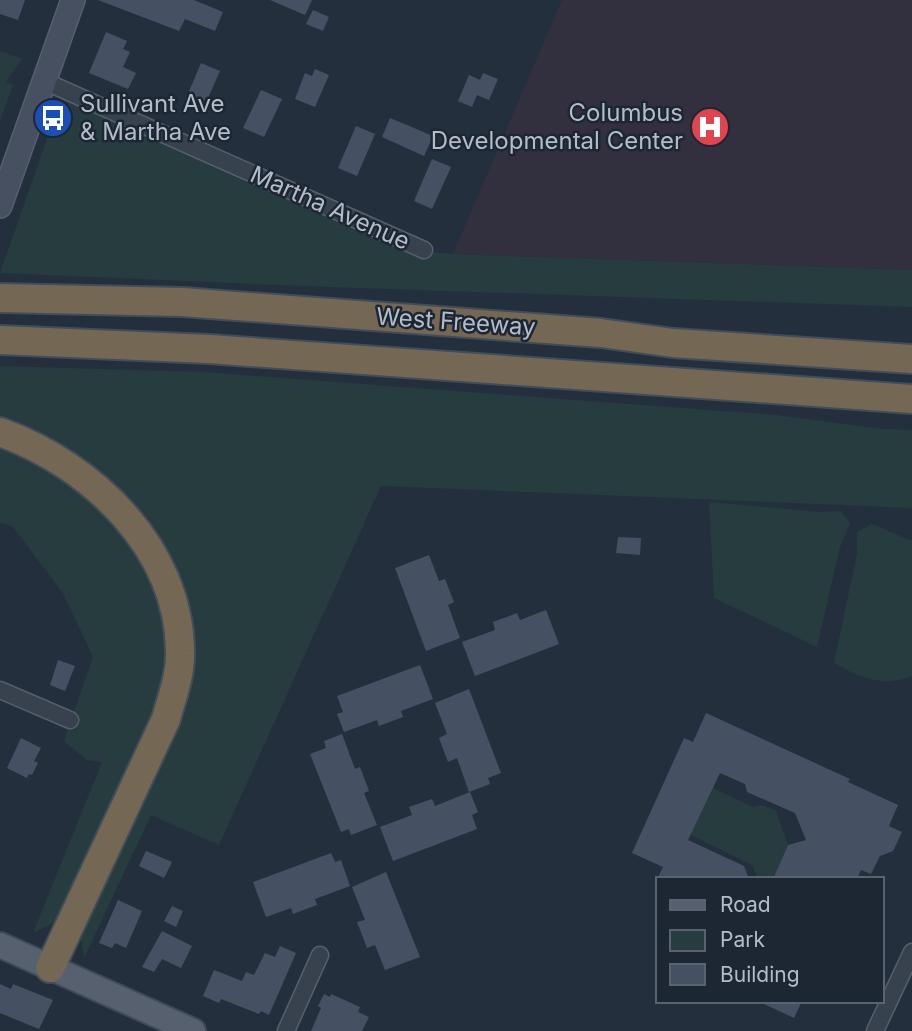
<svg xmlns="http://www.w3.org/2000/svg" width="912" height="1031" font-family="Inter,sans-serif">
  <rect width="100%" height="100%" fill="#242f3e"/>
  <!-- medical -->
  <path fill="#32303f" d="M562,0H912V270L453,254Z"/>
  <!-- green -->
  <g fill="#263c3f">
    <path d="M0,51L22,59L6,82L13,85L0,121Z"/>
    <path d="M61,99L398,249L453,254L912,270V307L301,286L0,273Z"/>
    <path d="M0,366L203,372L776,415L883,429L912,430V508L381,486L219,845L151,815L84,958L81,940L179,717L169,566L0,419Z"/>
    <path d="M0,442L12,447C36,463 62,476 85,494C123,523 163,587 166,636C168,661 160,686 154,710L63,912L50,925L33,933L102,762L87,760L64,741L93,657L63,593L13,527L0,522Z"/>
    <path d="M709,502L820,512L841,511L850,523L840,547L817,647L714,598Z"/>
    <path d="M872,524L912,541V676C884,688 858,677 834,663L857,553V532Z"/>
    <path d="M713,788L753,807L763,805L776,811L788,845L773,879H758L752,865L685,832L687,828L695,825Z"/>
  </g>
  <!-- building -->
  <g fill="#455162">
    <path d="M0,0H25L18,20L0,14Z"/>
    <path d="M98,0H194L223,12L215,31L185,19L179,31Z"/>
    <path d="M270,0H312L305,15Z"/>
    <path d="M313,10L329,17L323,31L306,24Z"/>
    <path d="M106,32L127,41L123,49L130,52L123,67L136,73L128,89L89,73Z"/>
    <path d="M201,63L220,71L208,98L206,97L203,103L187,96Z"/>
    <path d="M315,69L329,75L315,107L295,99L305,73L312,76Z"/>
    <path d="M483,73L498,79L489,100L477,95L472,107L458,101L469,75L480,80Z"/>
    <path d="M261,90L282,99L264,137L243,128Z"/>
    <path d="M390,118L433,136L424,156L382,137Z"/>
    <path d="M356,126L375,134L357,176L338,168Z"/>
    <path d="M432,159L451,167L432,209L414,201Z"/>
    <path d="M618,537L641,538L640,555L616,553Z"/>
    <path d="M429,555L439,581L445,579L454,602L448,605L460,638L426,651L395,568Z"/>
    <path d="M546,610L559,644L475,676L462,642L495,630L493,622L517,613L520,620Z"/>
    <path d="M58,660L75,666L65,691L50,685Z"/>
    <path d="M420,665L433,699L401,711L403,717L379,726L377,720L344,732L337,714L343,712L337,696Z"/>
    <path d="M469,689L501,773L488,778L490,784L469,792L457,758L448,762L439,738L447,734L435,703Z"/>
    <path d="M706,713L850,779L848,782L898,805L889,826L902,832L893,851L880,856L871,874L861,870L857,879H773L788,845L806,840L795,813L747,792L745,784L720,773L688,840L744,866L749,879H657L663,867L632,853L684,738L693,742Z"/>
    <path d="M342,734L355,769L360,767L369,791L364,793L377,825L351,835L349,829L341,832L310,754L326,748L324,741Z"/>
    <path d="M21,738L41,748L34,761L38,763L32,775L29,774L27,778L7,768Z"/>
    <path d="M470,792L478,812L472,815L477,829L393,861L380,827L412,815L409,807L432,799L435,806Z"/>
    <path d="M146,851L172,862L164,878L139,866Z"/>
    <path d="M331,853L335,862L341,860L350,886L315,899L317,905L293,914L291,908L266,917L253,882Z"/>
    <path d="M386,872L420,957L385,970L375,945L367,948L357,922L365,920L352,887Z"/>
    <path d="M118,900L142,911L126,948L115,943L112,948L99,943Z"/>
    <path d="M172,906L183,911L176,927L164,921Z"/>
    <path d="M162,931L192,946L181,968L162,959L154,972L142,967Z"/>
    <path d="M280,946L296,953L269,1015L261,1011L259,1014L221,999L219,1003L203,996L214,970L242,981L246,972L254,975L265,953L275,957Z"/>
    <path d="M0,984L11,989L13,984L53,1000L39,1029L0,1013Z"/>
    <path d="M324,994L330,997L331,994L360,1007L358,1012L369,1017L362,1031H311L321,1008L318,1006Z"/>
    <path d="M758,1001H802L794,1018Z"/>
  </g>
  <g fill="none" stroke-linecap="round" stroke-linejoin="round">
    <defs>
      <g id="minor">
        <path d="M44,81L424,250"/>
        <path d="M0,690L70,720"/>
        <path d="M286,1031L320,955"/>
        <path d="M875,1031L912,952"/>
      </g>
      <path id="secondary" d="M0,206L73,0"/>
      <path id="primary" d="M0,945L193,1031"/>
      <g id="motorway">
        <path d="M0,298L182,302L601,333L673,343L912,359"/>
        <path d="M0,340L209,349L912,399"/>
        <path d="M0,432C92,465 179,548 180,651C181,674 172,697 166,719L50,968"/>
      </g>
    </defs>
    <!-- minor casing -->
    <use href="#minor" stroke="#565f6c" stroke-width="19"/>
    <!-- secondary casing -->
    <use href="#secondary" stroke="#565f6c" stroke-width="26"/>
    <!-- primary casing -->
    <use href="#primary" stroke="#414a57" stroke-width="28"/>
    <!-- motorway casing -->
    <use href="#motorway" stroke="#434c59" stroke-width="32"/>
    <!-- minor -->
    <use href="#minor" stroke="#38414e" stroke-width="16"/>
    <!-- secondary -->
    <use href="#secondary" stroke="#465061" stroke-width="23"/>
    <!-- primary -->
    <use href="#primary" stroke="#56606e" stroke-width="24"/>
    <!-- motorway -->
    <use href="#motorway" stroke="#746855" stroke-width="28"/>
  </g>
  <!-- icons -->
  <defs>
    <symbol id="bus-disc" viewBox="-11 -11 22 22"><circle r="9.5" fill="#1a4fb4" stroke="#1d2633"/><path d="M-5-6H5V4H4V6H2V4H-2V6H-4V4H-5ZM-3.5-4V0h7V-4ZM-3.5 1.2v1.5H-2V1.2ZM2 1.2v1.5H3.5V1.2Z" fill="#fff"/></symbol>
    <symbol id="hospital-disc" viewBox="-11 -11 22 22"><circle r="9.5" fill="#e0444e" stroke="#1d2633"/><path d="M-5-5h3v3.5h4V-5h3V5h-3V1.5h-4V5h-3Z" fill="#fff"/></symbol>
  </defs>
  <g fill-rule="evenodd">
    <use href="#bus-disc" x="31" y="96" width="44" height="44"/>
    <use href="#hospital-disc" x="688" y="105" width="44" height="44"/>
  </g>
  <g text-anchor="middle" stroke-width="5" stroke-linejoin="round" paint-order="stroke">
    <!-- poi labels -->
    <g font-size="24" fill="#b4bcc9" stroke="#1d2633" text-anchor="start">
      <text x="80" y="112">Sullivant Ave<tspan x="80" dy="28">&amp; Martha Ave</tspan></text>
      <text x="683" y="121" text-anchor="end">Columbus<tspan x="683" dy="28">Developmental Center</tspan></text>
    </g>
    <!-- street labels -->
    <g font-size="24" fill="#b4bcc9" stroke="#1d2633">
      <text transform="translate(330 208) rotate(24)" y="8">Martha Avenue</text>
      <text transform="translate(456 322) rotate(4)" y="8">West Freeway</text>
    </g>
  </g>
  <!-- legend -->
  <rect x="656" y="877" width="228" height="126" fill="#1d2633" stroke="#59626f" stroke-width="2"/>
  <rect x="670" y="900" width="35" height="10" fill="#56606e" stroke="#59626f" stroke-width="2"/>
  <text x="720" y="912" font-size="21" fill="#b4bcc9">Road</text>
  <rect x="670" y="930" width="35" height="21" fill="#263c3f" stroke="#59626f" stroke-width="2"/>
  <text x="720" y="947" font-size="21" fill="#b4bcc9">Park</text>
  <rect x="670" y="964" width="35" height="21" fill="#455162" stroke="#59626f" stroke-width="2"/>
  <text x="720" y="982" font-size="21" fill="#b4bcc9">Building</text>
</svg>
